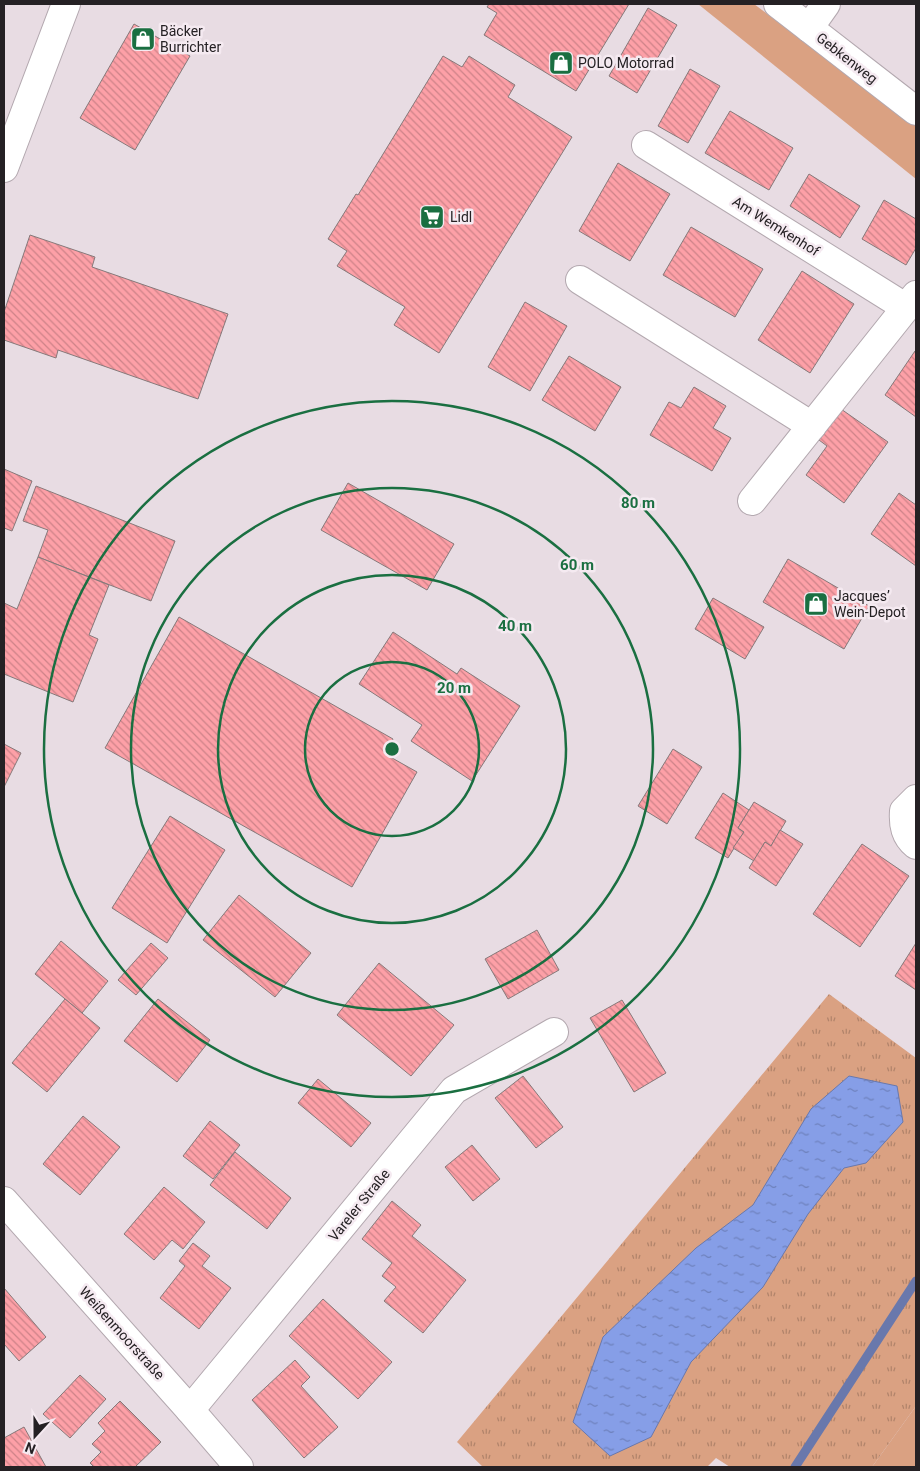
<svg xmlns="http://www.w3.org/2000/svg" width="920" height="1471" font-family="Roboto,sans-serif">
  <defs>
    <pattern id="park-tufts" width="24" height="20" patternUnits="userSpaceOnUse" patternTransform="scale(1.25)"><rect width="24" height="20" fill="#daa182"/><path d="M3 7l-1-3M5 7V3M7 7l1-3M15 17l-1-3M17 17v-4M19 17l1-3" fill="none" stroke="#b1836a"/></pattern>
    <pattern id="water-ripples" width="26" height="14" patternUnits="userSpaceOnUse" patternTransform="scale(1.25)"><rect width="26" height="14" fill="#869ee7"/><path d="M2 4q2-2 4 0t4 0M15 11q2-2 4 0t4 0" fill="none" stroke="#6d80bb"/></pattern>
    <pattern id="building-back-hatch" width="6" height="6" patternUnits="userSpaceOnUse" patternTransform="scale(1.25)"><rect width="6" height="6" fill="#fda0a7"/><path d="M-1 5l2 2M0 0l6 6M5-1l2 2" fill="none" stroke="#cd8288"/></pattern>
  </defs>
  <rect width="100%" height="100%" fill="#e8dce3"/>
  <!-- grass -->
  <g fill="#daa182">
    <path d="M698,4H754L916,125V179Z"/>
    <path d="M916,1406V1467H872Z"/>
  </g>
  <!-- park -->
  <path fill="url(#park-tufts)" d="M829,994L916,1058V1406L872,1467H730L716,1458L707,1467H483L457,1442Z"/>
  <!-- water -->
  <path fill="url(#water-ripples)" stroke="#6978ac" d="M849,1076L897,1086L903,1122L866,1163L844,1168L808,1214L763,1287L691,1362L651,1437L610,1456L573,1422L603,1337L696,1248L753,1205L811,1109Z"/>
  <g fill="none" stroke-linecap="round" stroke-linejoin="round">
    <!-- stream -->
    <path stroke="#6978ac" stroke-width="9" d="M795,1467L916,1281"/>
  </g>
  <!-- building -->
  <g fill="url(#building-back-hatch)" stroke="#86797a">
    <path d="M489,4H629L576,91L484,35L497,13L487,7Z"/>
    <path d="M648,8L677,25L637,93L609,76Z"/>
    <path d="M134,24L190,56L135,150L80,118Z"/>
    <path d="M443,56L462,67L469,56L515,85L508,97L572,137L439,353L394,325L405,307L337,266L347,251L328,239L356,194L358,195Z"/>
    <path d="M690,69L720,86L688,143L658,126Z"/>
    <path d="M730,111L793,148L769,190L705,153Z"/>
    <path d="M618,163L670,194L630,261L579,231Z"/>
    <path d="M809,174L860,206L840,238L790,206Z"/>
    <path d="M884,200L916,219V248L906,265L862,239Z"/>
    <path d="M691,227L763,269L735,317L663,275Z"/>
    <path d="M30,235L95,257L92,267L228,314L198,399L58,350L56,358L4,340V312Z"/>
    <path d="M802,271L854,304L810,373L758,340Z"/>
    <path d="M525,302L567,326L530,391L488,367Z"/>
    <path d="M915,351L916,352V417L885,395Z"/>
    <path d="M569,356L621,387L595,431L542,400Z"/>
    <path d="M694,387L726,406L713,428L731,438L712,471L650,435L669,402L681,408Z"/>
    <path d="M841,409L888,442L844,503L806,475L827,446L819,440Z"/>
    <path d="M4,469L32,481L12,531L4,528Z"/>
    <path d="M348,483L454,544L427,590L321,530Z"/>
    <path d="M36,486L175,541L151,601L38,557L48,530L23,521Z"/>
    <path d="M899,493L916,505V566L871,534Z"/>
    <path d="M38,557L109,585L89,635L98,639L73,702L4,674V603L17,609Z"/>
    <path d="M788,559L869,606L844,649L763,602Z"/>
    <path d="M713,598L764,627L745,659L695,629Z"/>
    <path d="M179,617L393,739L385,754L417,772L352,887L105,748Z"/>
    <path d="M393,632L457,674L461,668L520,706L472,781L411,741L422,725L359,684Z"/>
    <path d="M4,744L21,753L4,787Z"/>
    <path d="M673,749L702,767L667,824L638,806Z"/>
    <path d="M723,793L749,810L738,828L744,832L728,858L695,838Z"/>
    <path d="M754,802L786,821L771,846L765,842L754,861L733,848L744,832L738,828Z"/>
    <path d="M170,816L225,850L167,943L112,908Z"/>
    <path d="M780,830L803,844L776,886L749,868L765,842L771,846Z"/>
    <path d="M862,844L909,876L860,947L813,914Z"/>
    <path d="M239,895L311,953L275,997L203,940Z"/>
    <path d="M537,930L559,970L508,999L485,959Z"/>
    <path d="M61,941L108,981L82,1013L35,974Z"/>
    <path d="M151,943L168,958L136,995L118,980Z"/>
    <path d="M916,943V990L895,976Z"/>
    <path d="M379,963L454,1025L411,1076L337,1015Z"/>
    <path d="M65,999L100,1028L47,1092L12,1063Z"/>
    <path d="M158,999L210,1040L177,1082L124,1041Z"/>
    <path d="M622,1000L666,1073L634,1092L590,1018Z"/>
    <path d="M523,1076L563,1127L536,1148L495,1098Z"/>
    <path d="M318,1079L371,1123L351,1147L298,1103Z"/>
    <path d="M83,1116L120,1147L80,1195L43,1164Z"/>
    <path d="M210,1121L240,1145L213,1179L183,1156Z"/>
    <path d="M472,1145L500,1179L473,1201L445,1167Z"/>
    <path d="M235,1152L291,1198L267,1229L210,1185Z"/>
    <path d="M164,1187L205,1222L183,1249L172,1240L154,1260L124,1234Z"/>
    <path d="M392,1201L421,1225L412,1236L466,1280L423,1333L384,1301L396,1287L382,1276L392,1263L362,1239Z"/>
    <path d="M193,1243L210,1256L202,1266L231,1288L199,1329L160,1298L185,1266L179,1261Z"/>
    <path d="M4,1288L46,1337L19,1361L4,1344Z"/>
    <path d="M323,1299L392,1362L358,1399L289,1336Z"/>
    <path d="M295,1360L310,1377L301,1386L338,1427L304,1458L252,1400Z"/>
    <path d="M80,1375L106,1399L70,1438L43,1414Z"/>
    <path d="M120,1401L161,1442L135,1467H94L90,1463L101,1452L92,1444L105,1431L98,1423Z"/>
    <path d="M24,1427L46,1467H4V1438Z"/>
  </g>
  <g fill="none" stroke-linecap="round" stroke-linejoin="round">
    <defs>
      <g id="minor">
        <path d="M778,4L916,111"/>
        <path d="M809,28L826,4"/>
        <path d="M646,145L905,307"/>
        <path d="M4,168L66,4"/>
        <path d="M580,280L812,426"/>
        <path d="M752,501L916,295"/>
        <path d="M916,799L904,811C903,825 905,836 916,845"/>
        <path d="M4,1201L190,1410L239,1467"/>
        <path d="M190,1410L454,1090L554,1032"/>
      </g>
    </defs>
    <!-- minor casing -->
    <use href="#minor" stroke="#b3a8af" stroke-width="30"/>
    <!-- minor -->
    <use href="#minor" stroke="#fff" stroke-width="28"/>
  </g>
  <!-- distance rings -->
  <g fill="none" stroke="#1a6f41" stroke-width="2.5">
    <circle cx="392" cy="749" r="87"/>
    <circle cx="392" cy="749" r="174"/>
    <circle cx="392" cy="749" r="261"/>
    <circle cx="392" cy="749" r="348"/>
  </g>
  <!-- icons -->
  <defs>
    <symbol id="shop-square" viewBox="-11 -11 22 22"><rect x="-9" y="-9" width="18" height="18" rx="4" fill="#1a6f41" stroke="#f5eaf1"/><path d="M-5-2.5h2.3a2.7 3.5 0 0 1 5.4 0H5L5.5 6h-11ZM-1.5-2.5h3a1.5 2.3 0 0 0-3 0Z" fill="#fff"/></symbol>
    <symbol id="supermarket-square" viewBox="-11 -11 22 22"><rect x="-9" y="-9" width="18" height="18" rx="4" fill="#1a6f41" stroke="#f5eaf1"/><path d="M-6-5.5h2.5l.6 2H6L4.5 2H-2.5L-4.4-4H-6ZM-1.5 3.2a1.3 1.3 0 1 0 .1 0ZM3 3.2a1.3 1.3 0 1 0 .1 0Z" fill="#fff"/></symbol>
  </defs>
  <g fill-rule="evenodd">
    <use href="#shop-square" x="129" y="25" width="28" height="28"/>
    <use href="#shop-square" x="547" y="49" width="28" height="28"/>
    <use href="#supermarket-square" x="418" y="203" width="28" height="28"/>
    <use href="#shop-square" x="802" y="590" width="28" height="28"/>
  </g>
  <g text-anchor="middle" stroke-width="5" stroke-linejoin="round" paint-order="stroke">
    <!-- poi labels -->
    <g font-size="14" fill="#252124" stroke="#f5eaf1" text-anchor="start">
      <text x="160" y="36">Bäcker<tspan x="160" dy="16">Burrichter</tspan></text>
      <text x="578" y="68">POLO Motorrad</text>
      <text x="450" y="222">Lidl</text>
      <text x="834" y="601">Jacques’<tspan x="834" dy="16">Wein-Depot</tspan></text>
    </g>
    <!-- street labels -->
    <g font-size="14" fill="#252124" stroke="#f5eaf1">
      <text transform="translate(847 58) rotate(38)" y="5">Gebkenweg</text>
      <text transform="translate(776 226) rotate(32)" y="5">Am Wemkenhof</text>
      <text transform="translate(359 1205) rotate(-51)" y="5">Vareler Straße</text>
      <text transform="translate(122 1333) rotate(48)" y="5">Weißenmoorstraße</text>
    </g>
  </g>
  <circle cx="392" cy="749" r="8" fill="#1a6f41" stroke="#f5eaf1" stroke-width="2.5"/>
  <g font-size="15" text-anchor="middle" font-weight="bold" fill="#1a6f41" stroke="#f5eaf1" stroke-width="5" stroke-linejoin="round" paint-order="stroke">
    <text x="638" y="508">80 m</text>
    <text x="577" y="570">60 m</text>
    <text x="515" y="631">40 m</text>
    <text x="454" y="693">20 m</text>
  </g>
  <!-- border -->
  <rect width="920" height="1471" fill="none" stroke="#252124" stroke-width="10"/>
  <!-- north arrow -->
  <g transform="translate(35 1436) rotate(201)" stroke="#f5eaf1" stroke-width="4" paint-order="stroke">
  <path d="M0-4L9 19L0 12L-9 19Z" fill="#252124"/>
  <text y="-8" font-size="14" font-weight="bold" text-anchor="middle" fill="#252124">N</text>
  </g>
</svg>
